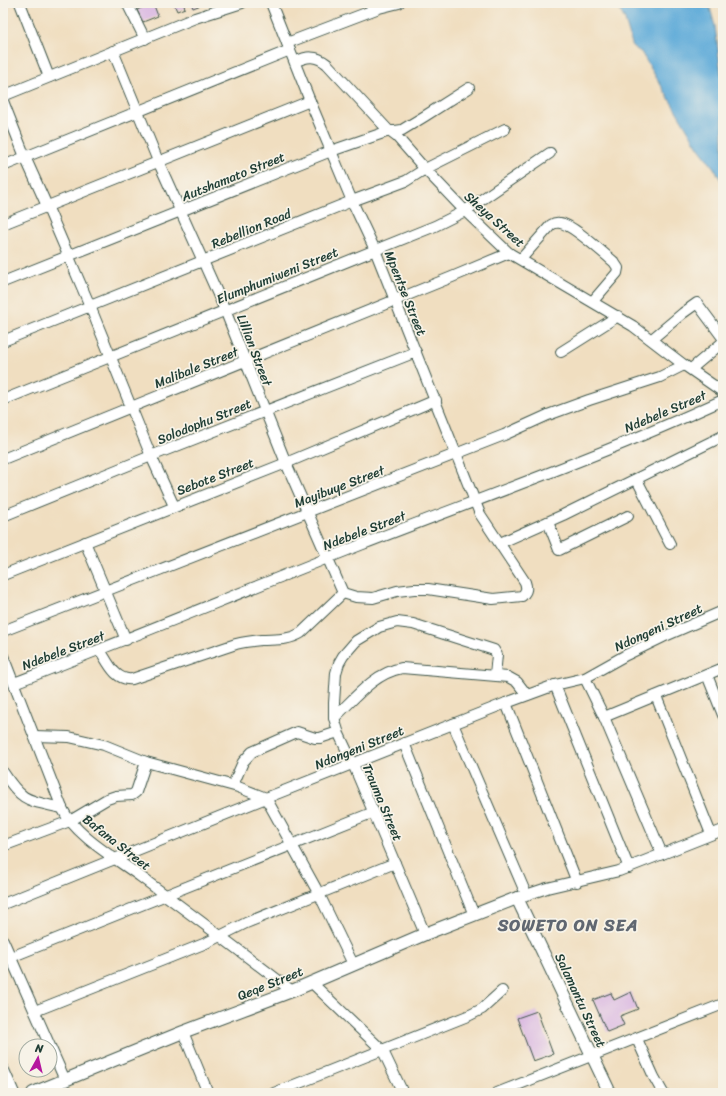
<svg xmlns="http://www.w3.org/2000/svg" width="726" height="1096" font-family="Sriracha,sans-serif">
  <rect width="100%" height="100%" fill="#f7f3e8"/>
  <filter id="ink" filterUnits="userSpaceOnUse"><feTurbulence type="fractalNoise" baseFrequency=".025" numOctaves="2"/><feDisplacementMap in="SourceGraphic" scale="8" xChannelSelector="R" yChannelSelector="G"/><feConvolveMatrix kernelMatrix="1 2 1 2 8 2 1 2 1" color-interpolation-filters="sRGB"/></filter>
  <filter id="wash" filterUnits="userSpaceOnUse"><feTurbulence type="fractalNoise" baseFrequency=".012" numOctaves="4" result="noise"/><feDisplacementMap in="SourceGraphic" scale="16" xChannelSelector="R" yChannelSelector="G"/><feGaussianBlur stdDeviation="0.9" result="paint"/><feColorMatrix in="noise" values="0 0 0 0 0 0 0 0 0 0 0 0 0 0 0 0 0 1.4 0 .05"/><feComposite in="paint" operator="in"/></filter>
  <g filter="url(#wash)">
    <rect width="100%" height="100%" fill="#f0dec0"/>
    <!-- water -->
    <path fill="#61acd9" stroke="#407486" d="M619,3H705L710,8L715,26L723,89V184L714,168L698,147L641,52L633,47L625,20L620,10Z"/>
    <g id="blocks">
      <!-- building -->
      <g fill="#d8b4e1">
        <path d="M153,3L158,16L143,22L137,10Z"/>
        <path d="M183,3L185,8L177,11L174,4Z"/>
        <path d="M191,3H201V5L193,8Z"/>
        <path d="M631,992L638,1009L620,1016L624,1025L607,1032L593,1000L611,993L614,1000Z"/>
        <path d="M537,1011L553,1054L533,1061L517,1018Z"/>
      </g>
    </g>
  </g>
  <g filter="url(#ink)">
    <use href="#blocks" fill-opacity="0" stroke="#3e5549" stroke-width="1"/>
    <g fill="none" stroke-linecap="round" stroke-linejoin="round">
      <defs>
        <g id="minor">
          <path d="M20,3L49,77"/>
          <path d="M127,3L145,39"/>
          <path d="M271,3L310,101L352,201L375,250L480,514L525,582C527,588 527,591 522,596L493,599L428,589H414L397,591L373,598L356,597L343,593"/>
          <path d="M287,43L379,8L399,3"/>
          <path d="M113,51L158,161L225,310L286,463L343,593"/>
          <path d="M295,62C307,56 316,55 327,64L389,131L397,137L425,169L465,211L509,253L633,326L684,365L723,392"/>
          <path d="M3,96L195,18L242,3"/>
          <path d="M3,101L25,157L47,206L90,306L151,456L174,506"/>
          <path d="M3,166L290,50"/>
          <path d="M3,224L310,101"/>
          <path d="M521,259L551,225C554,223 556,222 560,223C572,224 603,253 614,262L618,268L617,273L593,301"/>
          <path d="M3,282L331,151L389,131H395L402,130L425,116L469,88"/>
          <path d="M652,339L683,313L697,303L723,338"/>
          <path d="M3,341L352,201L406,181L425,169L505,129"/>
          <path d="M561,352L618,316"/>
          <path d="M691,369L723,342"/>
          <path d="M3,400L435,226L465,211L550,153"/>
          <path d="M3,459L452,277L509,253"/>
          <path d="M637,480L670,544"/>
          <path d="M3,516L151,456L416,352"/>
          <path d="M548,522L559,550L628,516"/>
          <path d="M85,542L126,640"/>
          <path d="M500,543L563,515L723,436"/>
          <path d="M3,575L286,463L436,400"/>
          <path d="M3,631L504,435L548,415L589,400L660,377L684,365"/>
          <path d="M100,650C108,662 115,681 132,679L236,644C244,642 252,641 261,640C275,639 288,641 301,633L343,593"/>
          <path d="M3,656L62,808C75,836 117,859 141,877C192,915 242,952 292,991"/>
          <path d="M707,675L723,715"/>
          <path d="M585,678L604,717L662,854"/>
          <path d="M14,683C131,638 246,590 363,544C484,497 606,454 723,400"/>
          <path d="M555,685L629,868"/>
          <path d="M656,696L711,834"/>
          <path d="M506,703L577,882"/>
          <path d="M604,717L723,668"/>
          <path d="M334,718C354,699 374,673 402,668L508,677L517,682L527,695"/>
          <path d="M453,724L526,894"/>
          <path d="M34,736L69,737L104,745L146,762L238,787L266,798L319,894L353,964"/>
          <path d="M404,743L474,915"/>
          <path d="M3,772C23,803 28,800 62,808"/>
          <path d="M233,785L243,762L252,752L297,732L315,738H320L338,732"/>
          <path d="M3,846L70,821L107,799L116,796L132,795L136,792L146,762"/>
          <path d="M517,898L547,888L619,871L723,830"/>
          <path d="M3,904L266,798L506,703L555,685L585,678L626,655L663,637L723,611"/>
          <path d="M425,934L353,764L339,734L334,718V703L336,673L339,663L343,656L356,641L379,627L397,622L413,624L494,650L497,655L495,675"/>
          <path d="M3,940L65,1080"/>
          <path d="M11,957L374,812"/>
          <path d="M311,982L383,1051L403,1093"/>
          <path d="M35,1011L206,943L246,923L395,863"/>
          <path d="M183,1032L208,1093"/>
          <path d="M637,1039L654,1077L663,1093"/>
          <path d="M3,1068L14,1093"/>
          <path d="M274,1093L470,1015L482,1009L502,991"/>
          <path d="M497,1093L723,1004"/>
        </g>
        <path id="tertiary" d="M33,1093L183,1032L292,991L425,934L517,898L610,1093"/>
      </defs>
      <!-- minor casing -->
      <use href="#minor" stroke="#3e5549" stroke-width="12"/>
      <!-- tertiary casing -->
      <use href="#tertiary" stroke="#3e5549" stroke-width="14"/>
      <!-- path -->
      <path stroke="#3e5549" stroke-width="1.5" stroke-dasharray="1 3" stroke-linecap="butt" d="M722,3L723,8"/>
      <!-- minor -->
      <use href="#minor" stroke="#fff" stroke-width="10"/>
      <!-- tertiary -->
      <use href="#tertiary" stroke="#fff" stroke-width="12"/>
    </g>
  </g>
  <g text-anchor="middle" stroke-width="3.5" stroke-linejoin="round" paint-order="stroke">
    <!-- street labels -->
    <g font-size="13" fill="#1f3d34" stroke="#f7f3e8">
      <text transform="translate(233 176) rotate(-22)" y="5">Autshamato Street</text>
      <text transform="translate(495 219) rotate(42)" y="5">Sheya Street</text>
      <text transform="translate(251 228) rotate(-22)" y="5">Rebellion Road</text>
      <text transform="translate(277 275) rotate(-22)" y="5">Elumphumiweni Street</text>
      <text transform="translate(406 293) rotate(68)" y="5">Mpentse Street</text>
      <text transform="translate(255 350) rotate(69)" y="5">Lillian Street</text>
      <text transform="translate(196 367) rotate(-22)" y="5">Malibale Street</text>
      <text transform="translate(665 411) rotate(-23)" y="5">Ndebele Street</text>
      <text transform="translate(204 421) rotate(-22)" y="5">Solodophu Street</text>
      <text transform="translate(215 476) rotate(-21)" y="5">Sebote Street</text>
      <text transform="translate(339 486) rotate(-21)" y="5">Mayibuye Street</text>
      <text transform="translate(364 530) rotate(-21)" y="5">Ndebele Street</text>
      <text transform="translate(658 627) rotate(-25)" y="5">Ndongeni Street</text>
      <text transform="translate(63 650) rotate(-21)" y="5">Ndebele Street</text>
      <text transform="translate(359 747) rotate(-22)" y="5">Ndongeni Street</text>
      <text transform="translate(383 802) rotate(67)" y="5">Trauma Street</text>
      <text transform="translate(117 842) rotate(38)" y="5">Bafana Street</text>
      <text transform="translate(270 983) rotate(-22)" y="5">Qeqe Street</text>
      <text transform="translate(581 1000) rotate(65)" y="5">Salamantu Street</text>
    </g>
    <!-- district labels -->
    <g font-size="17" font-weight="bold" letter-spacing="1" fill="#606771" stroke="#f7f3e8">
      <text x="568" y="931">SOWETO ON SEA</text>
    </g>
  </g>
  <!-- margin -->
  <rect width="726" height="1096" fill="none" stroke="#f7f3e8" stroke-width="16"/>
  <!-- north arrow -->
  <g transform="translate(38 1058) rotate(8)"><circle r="19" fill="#f7f3e8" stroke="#a1aaa0"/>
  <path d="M0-3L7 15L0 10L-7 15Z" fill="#b5179e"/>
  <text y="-6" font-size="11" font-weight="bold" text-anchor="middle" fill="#1f3d34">N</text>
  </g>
</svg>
